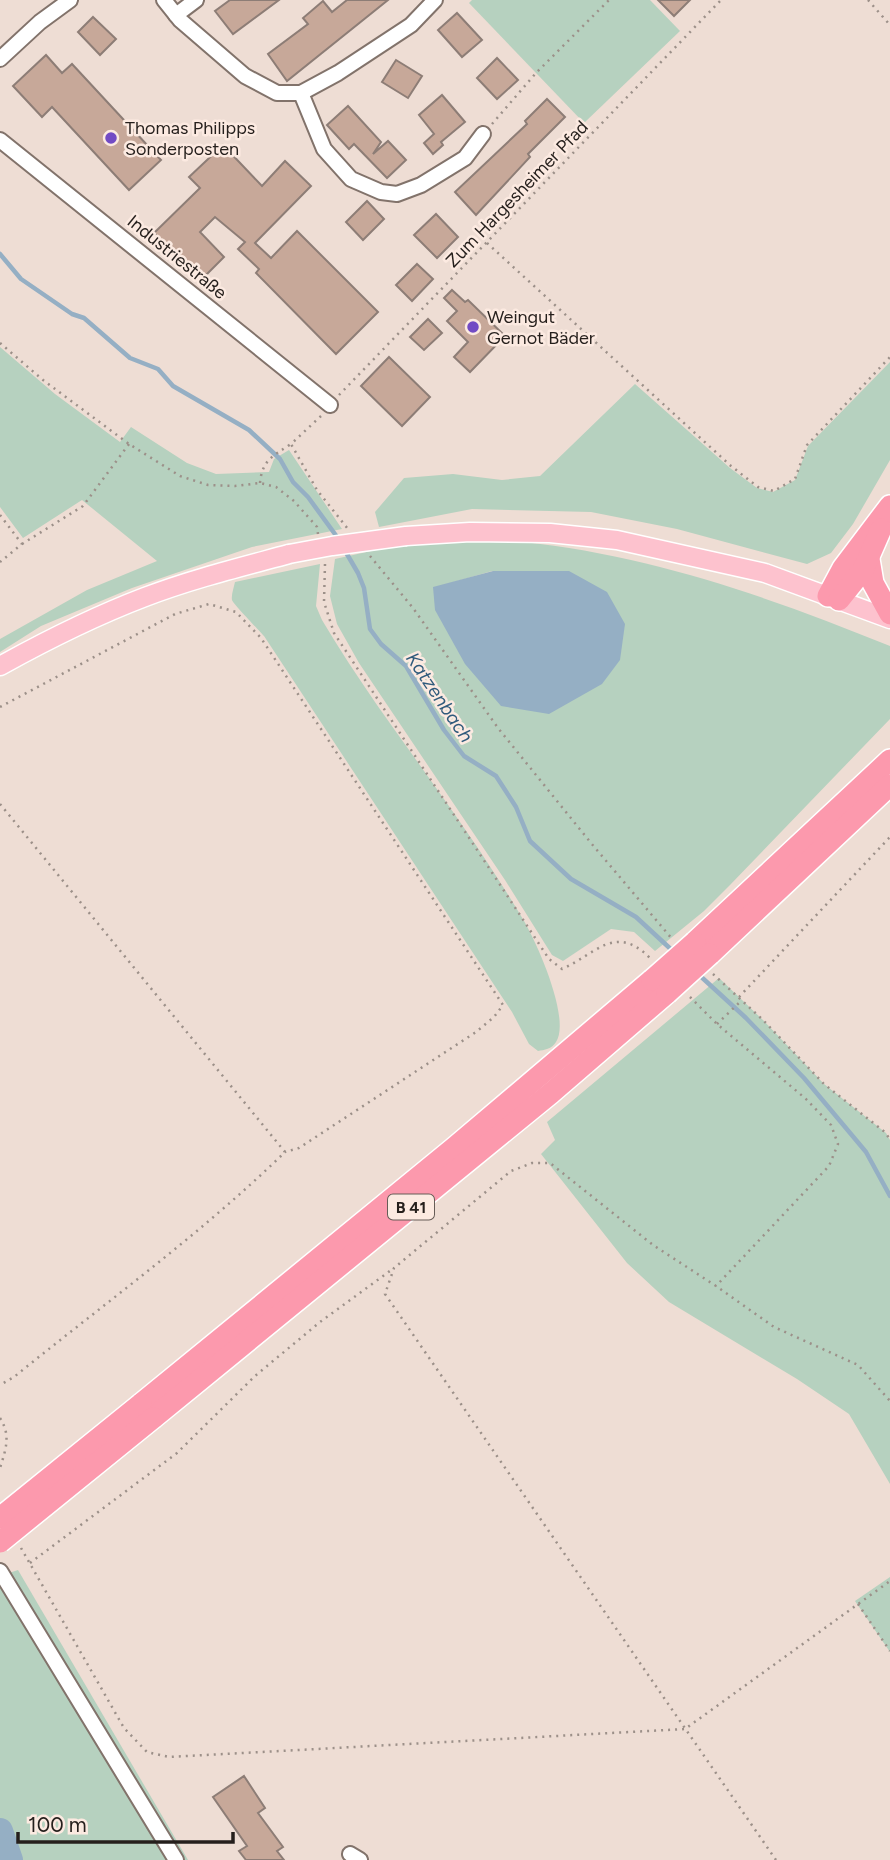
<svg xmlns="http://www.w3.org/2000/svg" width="890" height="1860" font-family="Figtree,sans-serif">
  <rect width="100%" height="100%" fill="#eeddd4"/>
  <!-- green -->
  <g fill="#b6d1bf" fill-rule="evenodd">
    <path d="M472,0H650L680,31L584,123L469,3Z"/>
    <path d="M0,347L55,394L120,442L131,427L187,463L216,474L269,472L274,459L289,450L342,529L252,547L132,588L41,626L0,652V639L87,590L157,561L82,500L23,538L0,507Z"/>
    <path d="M890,362V460L853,524L831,553L807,564L677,529L591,512L472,509L379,527L375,512L404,478L453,474L502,480L540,476L635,384L730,468L757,488L773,492L795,480L808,446Z"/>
    <path d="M448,542C473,542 498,540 523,542C650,555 772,598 890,646V719L730,885L704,911L655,951L634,932L611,929L563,961L552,955L505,880L359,663L337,624L330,596L335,559L398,545ZM492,571H569L433,588Z"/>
    <path d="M320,564L316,606L322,620C339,649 358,677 377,705C427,776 480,846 524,921C537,943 571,1019 556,1042C552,1049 544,1050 538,1051L529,1044L512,1012L264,636C259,630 233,604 232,600C231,595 234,587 235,582Z"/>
    <path d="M719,978L763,1020L824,1084L886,1133L890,1140V1484L849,1414L797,1379L669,1302L627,1263L541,1154L555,1140L547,1122Z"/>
    <path d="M18,1570L188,1860H0V1576Z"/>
    <path d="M890,1577V1652L855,1601Z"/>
  </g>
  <!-- water -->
  <path fill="#95afc4" d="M493,571H569L607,592L625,624L620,660L602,684L549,714L501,706L465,664L435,610L433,587Z"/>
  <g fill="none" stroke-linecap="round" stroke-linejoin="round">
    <!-- stream -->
    <g stroke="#95afc4" stroke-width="4.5">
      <path d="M0,254L21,279L72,314L84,318L130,358L158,369L173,386L249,430L280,459L293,482L308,497L340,541"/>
      <path d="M344,549L358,573L364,588L370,629L381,644L406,666L444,730L464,756L496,776L516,807L530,841L571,879L636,917L675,953"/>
      <path d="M697,973L746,1018L804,1078L866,1152L890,1196"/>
    </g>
    <!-- river -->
    <path stroke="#95afc4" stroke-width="26" d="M0,1831L10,1860"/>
  </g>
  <!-- building -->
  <g fill="#c7a899" stroke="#8d7d76" stroke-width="2">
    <path d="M230,0H279L233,34L215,11Z"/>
    <path d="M347,0H388L287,81L268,54L308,24L303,18L323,1L332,12Z"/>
    <path d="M658,0H690L674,16Z"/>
    <path d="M457,13L482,40L462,57L438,30Z"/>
    <path d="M93,17L116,39L100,55L78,32Z"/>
    <path d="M46,55L62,73L72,64L161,160L129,190L52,107L42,117L13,86Z"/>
    <path d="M497,58L518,80L497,99L477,78Z"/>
    <path d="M396,60L422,76L408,98L382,82Z"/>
    <path d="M442,95L465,122L441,142L443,145L433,154L424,143L434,134L419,115Z"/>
    <path d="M547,99L565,117L528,154L530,157L476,215L455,192L527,124L525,121Z"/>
    <path d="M348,106L381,142L373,154L388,141L406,160L387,178L354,144L349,149L327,125Z"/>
    <path d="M223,145L262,186L285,161L311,186L255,243L271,258L297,231L378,312L336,354L256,273L259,269L238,249L245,242L215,217L200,232L224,257L202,279L154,233L200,188L189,177Z"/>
    <path d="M367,201L384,219L363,240L346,222Z"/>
    <path d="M436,214L458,237L437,258L414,235Z"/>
    <path d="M417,264L433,279L412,301L396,285Z"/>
    <path d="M452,290L465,302L468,300L505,336L470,372L454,357L468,342L447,321L457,311L444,298Z"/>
    <path d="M428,319L442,333L424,350L410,337Z"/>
    <path d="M389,357L430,397L402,426L361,386Z"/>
    <path d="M244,1776L265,1808L258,1813L283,1847L277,1851L284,1860H246L239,1851L247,1846L213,1797Z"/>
  </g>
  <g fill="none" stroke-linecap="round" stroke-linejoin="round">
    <defs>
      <g id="minor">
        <path d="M164,0L180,20L245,76L277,93H301L338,73L411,25L435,0"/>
        <path d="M176,15L196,0"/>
        <path d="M0,59L40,22L70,0"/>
        <path d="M301,93L324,149L351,179L381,192L397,194L421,185L465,158L483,134"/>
        <path d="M0,140L330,405"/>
        <path d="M0,1571L176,1860"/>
        <path d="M350,1854L360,1860"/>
      </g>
      <g id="major">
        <path d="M406,536L470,532L550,533L617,540L765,573L890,619"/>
        <path d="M0,666C47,640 95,616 145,597C192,579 241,567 289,554"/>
      </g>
      <g id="highway">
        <path d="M869,559L873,583L890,614"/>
        <path d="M828,596L843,568L890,506"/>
        <path d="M839,600L863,570L881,529"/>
        <path d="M695,942L890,760"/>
        <path d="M710,954L890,785"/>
        <path d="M141,1404L454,1148L652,980"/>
        <path d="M153,1418L551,1093L667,993"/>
      </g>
    </defs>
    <!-- minor casing -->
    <use href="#minor" stroke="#82736b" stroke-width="18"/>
    <!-- major casing -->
    <use href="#major" stroke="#fff" stroke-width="21"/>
    <!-- highway casing -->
    <use href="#highway" stroke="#fff" stroke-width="24"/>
    <!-- path -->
    <g stroke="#9c9089" stroke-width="2.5" stroke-dasharray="2 5" stroke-linecap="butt">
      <path d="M868,0L890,25"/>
      <path d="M492,124L536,73L609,0"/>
      <path d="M487,243L731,466L758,487L774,491L795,479L807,445L890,357"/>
      <path d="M0,343L43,380L129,444L180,476L208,485L235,486L260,483L276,487L294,501L317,527L318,534"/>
      <path d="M339,395L721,0"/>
      <path d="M321,416L291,444L317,490L348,529"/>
      <path d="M260,483C262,460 273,456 291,444"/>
      <path d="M0,515L22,544L0,562"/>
      <path d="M22,544L83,506L129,444"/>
      <path d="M370,556L413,608L498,728L591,843L673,940"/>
      <path d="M325,564L324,602L334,633L549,959L562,969C596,954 615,923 650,958"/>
      <path d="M0,707L175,614L209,604L236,612L261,638L503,1005L494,1017L476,1032L299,1148L285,1152"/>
      <path d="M0,804L285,1152C201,1234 105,1303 14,1377L0,1385"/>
      <path d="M713,974L763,1020L824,1084L886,1133L890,1140"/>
      <path d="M690,997L717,1024L806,1099L831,1125L838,1144L829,1166L716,1286"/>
      <path d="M739,997L890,837"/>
      <path d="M717,1024L742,1000"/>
      <path d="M0,1418C11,1435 6,1449 0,1468"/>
      <path d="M21,1548L124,1728L147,1752L169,1757L685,1729L890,1581"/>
      <path d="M30,1563L177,1453L255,1376L320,1322L394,1268"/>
      <path d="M858,1604L890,1651"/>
      <path d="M776,1860L385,1294L394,1268L511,1171L532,1163H550L653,1245L716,1286L774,1327L858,1365L890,1401"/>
    </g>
    <!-- minor -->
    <use href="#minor" stroke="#fff" stroke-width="14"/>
    <!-- major -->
    <use href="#major" stroke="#fdc2ce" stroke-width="18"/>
    <!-- highway -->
    <use href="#highway" stroke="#fc99ad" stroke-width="21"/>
    <defs>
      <path id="major-bridge" d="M289,554L332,546L406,536"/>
      <g id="highway-bridge">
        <path d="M652,980L695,942"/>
        <path d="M667,993L710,954"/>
        <path d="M0,1518L141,1404"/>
        <path d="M0,1542L153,1418"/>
      </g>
    </defs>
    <!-- major-bridge casing -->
    <use href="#major-bridge" stroke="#fff" stroke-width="21" stroke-linecap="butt"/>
    <!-- highway-bridge casing -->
    <use href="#highway-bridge" stroke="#fff" stroke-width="24" stroke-linecap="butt"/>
    <!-- major-bridge -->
    <use href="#major-bridge" stroke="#fdc2ce" stroke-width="18"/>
    <!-- highway-bridge -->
    <use href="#highway-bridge" stroke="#fc99ad" stroke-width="21"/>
  </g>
  <!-- markers -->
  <g fill="#724bc4" stroke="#fceae1" stroke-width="2.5">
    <circle cx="111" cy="138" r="7"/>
    <circle cx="473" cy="327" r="7"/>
  </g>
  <g text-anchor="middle" stroke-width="5" stroke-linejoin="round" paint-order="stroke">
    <!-- shield labels -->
    <rect fill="#fceae1" stroke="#665c57" stroke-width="2" x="388" y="1194.5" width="46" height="25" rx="5"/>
    <g font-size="16" font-weight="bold" fill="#251f1c">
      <text x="411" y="1213">B 41</text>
    </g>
    <!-- poi labels -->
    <g font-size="18" fill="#251f1c" stroke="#fceae1" text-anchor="start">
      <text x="125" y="134">Thomas Philipps<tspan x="125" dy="21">Sonderposten</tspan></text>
      <text x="487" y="323">Weingut<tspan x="487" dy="21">Gernot Bäder</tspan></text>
    </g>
    <!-- street labels -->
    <g font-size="18" fill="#251f1c" stroke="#fceae1">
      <text transform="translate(517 194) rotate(-46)" y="6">Zum Hargesheimer Pfad</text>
      <text transform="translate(177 257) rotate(39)" y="6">Industriestraße</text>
    </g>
    <!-- water labels -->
    <g font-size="19" font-style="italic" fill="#305b7c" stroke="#fceae1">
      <text transform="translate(440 697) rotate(56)" y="7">Katzenbach</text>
    </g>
  </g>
  <!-- scale -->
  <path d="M18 1832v10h215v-10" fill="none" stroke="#251f1c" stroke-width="3.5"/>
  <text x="28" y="1832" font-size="21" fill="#251f1c" stroke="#fceae1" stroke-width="5" paint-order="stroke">100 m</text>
</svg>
